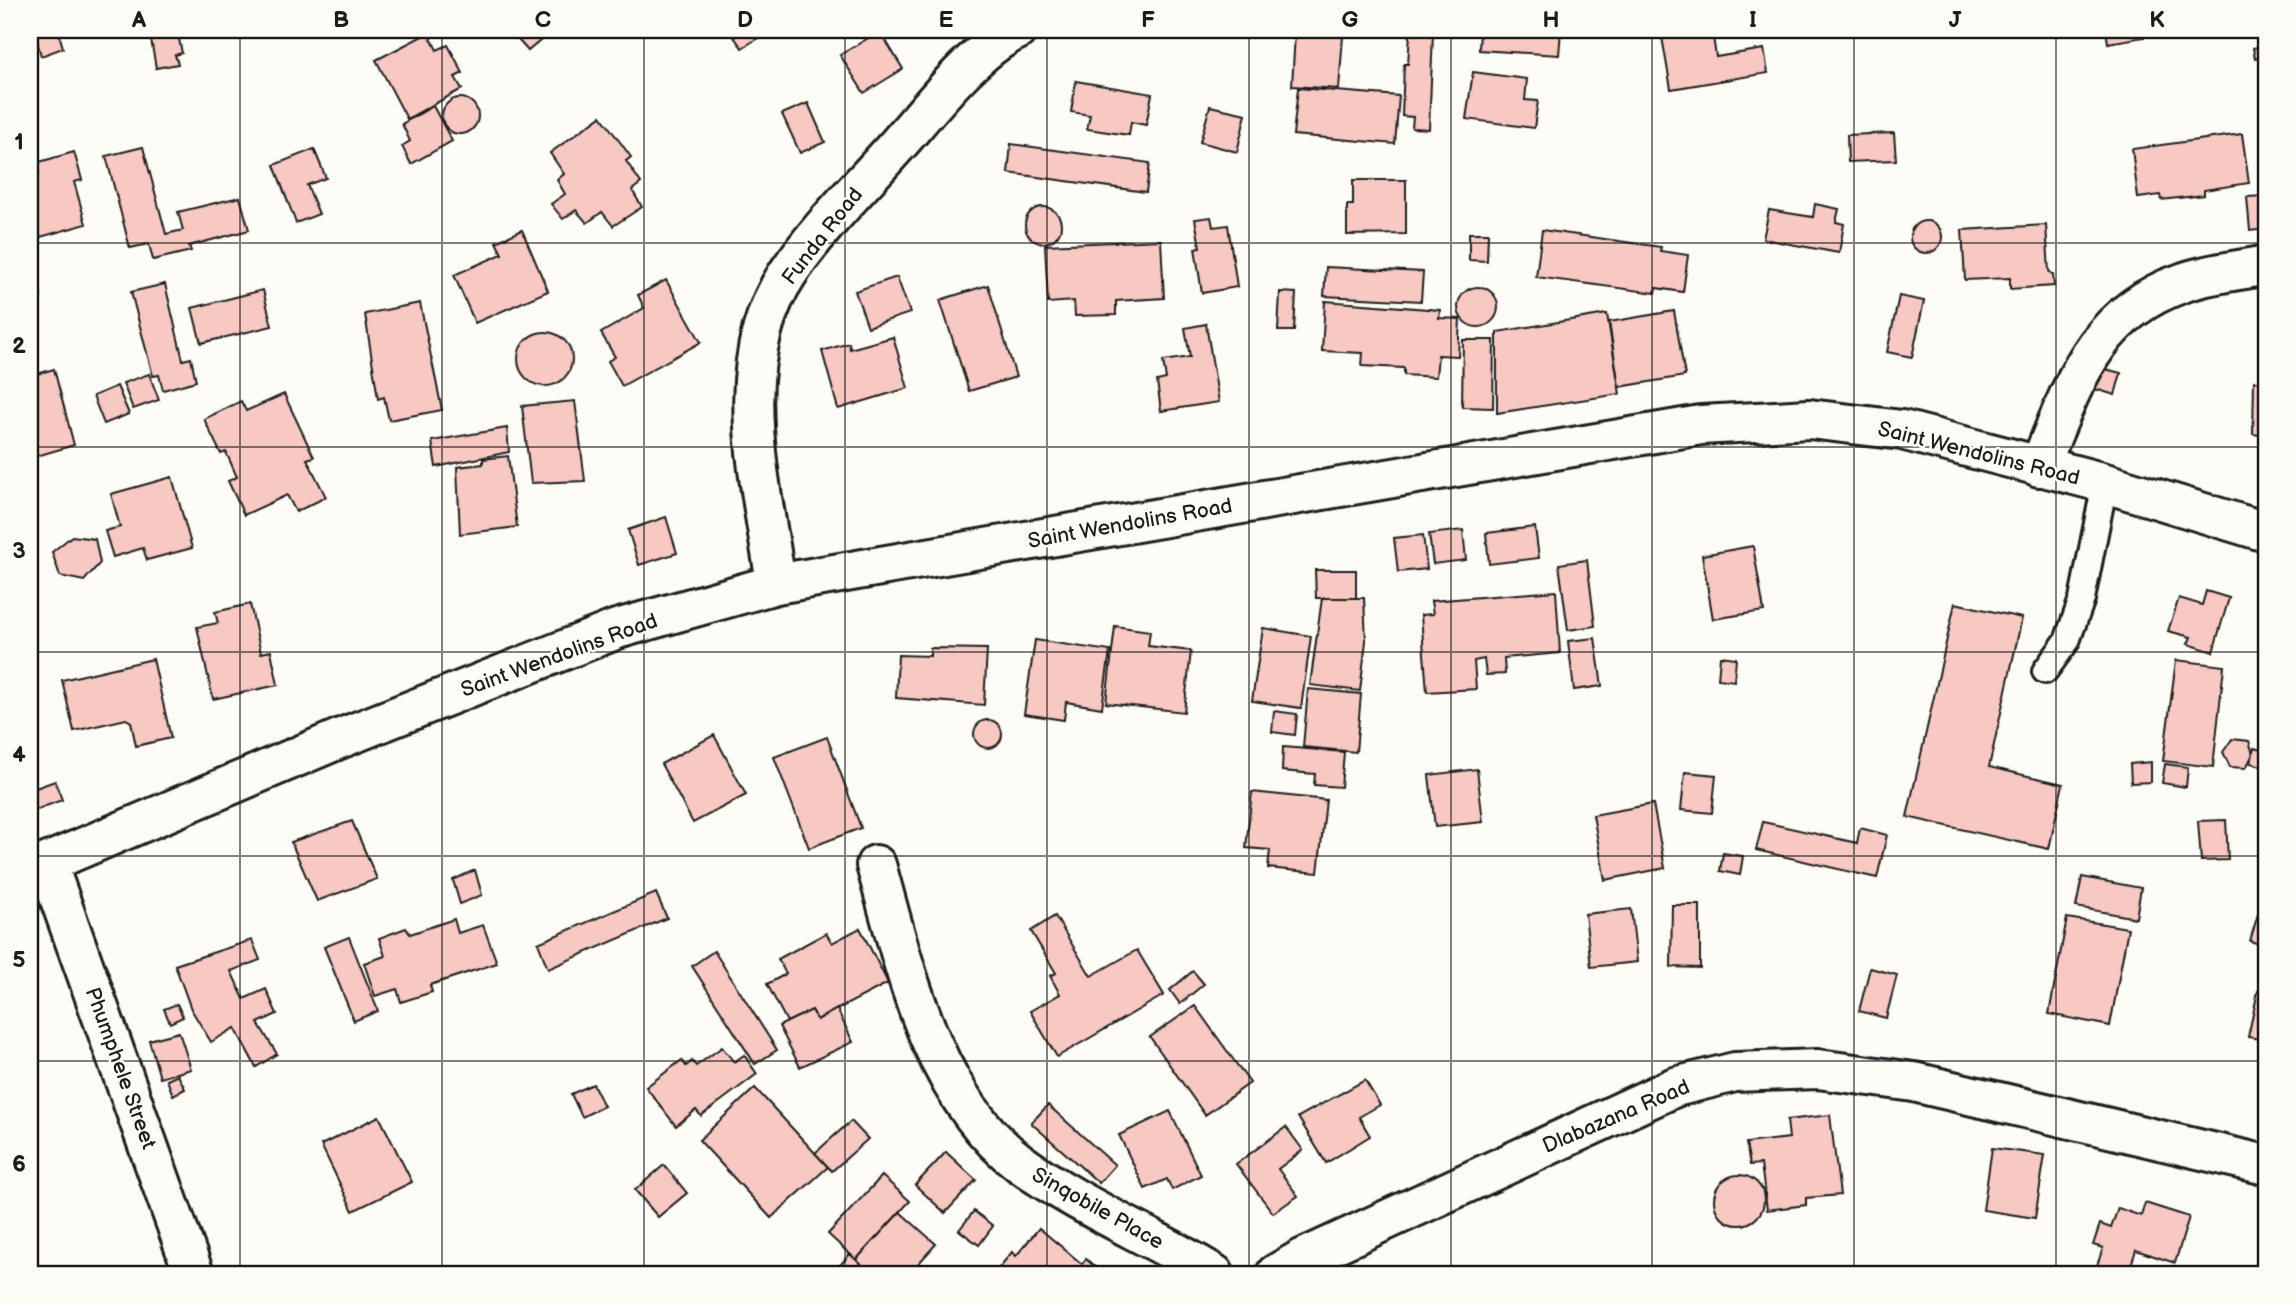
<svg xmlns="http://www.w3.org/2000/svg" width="2296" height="1304" font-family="'Balsamiq Sans',sans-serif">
  <rect width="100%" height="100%" fill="#fdfcf7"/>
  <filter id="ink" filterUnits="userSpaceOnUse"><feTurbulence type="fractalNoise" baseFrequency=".0143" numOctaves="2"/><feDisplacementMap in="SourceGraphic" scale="14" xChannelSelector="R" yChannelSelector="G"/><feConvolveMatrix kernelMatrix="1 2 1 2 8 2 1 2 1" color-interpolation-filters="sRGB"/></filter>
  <g filter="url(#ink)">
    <!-- building -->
    <g fill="#f8c8c2" stroke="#1c1c1c" stroke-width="2">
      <path d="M34,30H58L63,48L41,56Z"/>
      <path d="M139,30H177L182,53L175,55L178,64L156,68L150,34L141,36Z"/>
      <path d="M515,30H553L528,51L512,33Z"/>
      <path d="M729,30H771L742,48Z"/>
      <path d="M1480,30H1561L1559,55L1479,50Z"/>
      <path d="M1712,30L1716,57L1764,49L1768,73L1671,89L1662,37Z"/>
      <path d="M2106,30H2143L2144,37L2108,43Z"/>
      <path d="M880,31L903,69L864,93L840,55Z"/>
      <path d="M428,33L437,50L448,45L463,73L455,77L462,89L407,119L376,60Z"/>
      <path d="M1295,33L1343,36L1339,89L1292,86Z"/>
      <path d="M1410,33L1433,34L1429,129L1412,128L1413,117L1402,116L1404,64H1408Z"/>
      <path d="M2266,45V55L2255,58L2253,48Z"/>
      <path d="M1473,72L1527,79L1525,100L1538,101L1534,128L1466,119Z"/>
      <path d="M1076,81L1152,94L1146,125L1131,122L1129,135L1087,129L1090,115L1071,112Z"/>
      <path d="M1298,88L1399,96L1395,144L1293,135Z"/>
      <circle cx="460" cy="116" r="18"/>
      <path d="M808,103L825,142L800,153L782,114Z"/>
      <path d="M433,106L452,141L411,164L402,146L410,141L402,124Z"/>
      <path d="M1210,106L1246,114L1237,152L1200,142Z"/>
      <path d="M601,116L631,157L626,161L641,183L632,190L642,207L613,226L602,212L587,223L576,210L563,219L551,204L565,194L557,180L564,174L550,153Z"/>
      <path d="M1894,133L1896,160L1848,162L1847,135Z"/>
      <path d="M2242,134L2249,183L2204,190V195L2161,200L2160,195L2138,198L2132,149Z"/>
      <path d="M1011,144L1150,163L1146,192L1008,173Z"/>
      <path d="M143,147L166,234L183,230L178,212L240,197L249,230L189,246L191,251L153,260L149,244L130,248L106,156Z"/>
      <path d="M314,149L326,178L307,185L319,214L296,223L274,165Z"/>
      <path d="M74,152L82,180L74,182L86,224L30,240V176L39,174L36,163Z"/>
      <path d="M1353,180H1406V234L1347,235V205H1353Z"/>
      <path d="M2266,196V229L2250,231L2247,197Z"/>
      <path d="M1815,204L1839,209L1836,222L1844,224L1839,253L1763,239L1769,210L1813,217Z"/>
      <circle cx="1043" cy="225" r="18"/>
      <path d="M1211,217L1213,227L1228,225L1237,287L1202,293L1195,248L1200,247L1195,219Z"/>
      <circle cx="1926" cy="237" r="16"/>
      <path d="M2046,225L2049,271L2053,275L2054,286L2010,289V278L1965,280L1962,230Z"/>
      <path d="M522,230L548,291L475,323L454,275L502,254L496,242Z"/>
      <path d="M1542,230L1661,247L1660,251L1688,255L1683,292L1656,288L1655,293L1536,277Z"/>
      <path d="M1469,233H1488L1487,261L1469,260Z"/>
      <path d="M1161,240L1164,298L1116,301V315L1075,316L1074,301L1048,303L1045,245Z"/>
      <path d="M35,263L41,296L30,298V264Z"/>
      <path d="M1326,267L1423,272L1421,301L1324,296Z"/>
      <path d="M897,277L910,313L868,327L855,291Z"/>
      <path d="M666,280L701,342L622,386L608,361L615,357L601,333L644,308L638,295Z"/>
      <path d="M165,284L183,360L191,358L196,381L163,390L159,375L153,376L131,292Z"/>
      <path d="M988,285L1016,377L969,391L940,300Z"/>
      <circle cx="1478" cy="307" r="20"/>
      <path d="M263,290L272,326L201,343L192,308Z"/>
      <path d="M1280,292L1296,293L1294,331H1278Z"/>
      <path d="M1899,296L1924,301L1912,357L1887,352Z"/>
      <path d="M1325,301L1440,310L1439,318L1460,319L1458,356L1438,355L1436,377L1404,375V368L1362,366L1363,353L1322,351Z"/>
      <path d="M420,303L442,410L389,420L384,397L378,399L365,314Z"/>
      <path d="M1674,311L1685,376L1619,387L1609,322Z"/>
      <path d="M1607,314L1620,394L1497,413V332Z"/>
      <path d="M1206,324L1219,402L1161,411L1157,381L1166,379L1163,361L1190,357L1185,328Z"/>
      <circle cx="545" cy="359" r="27"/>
      <path d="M893,337L908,388L838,409L822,351L849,343L850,349Z"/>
      <path d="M1463,340H1494L1493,408L1462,407Z"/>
      <path d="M2101,368L2121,373L2115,395L2095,389Z"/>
      <path d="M54,369L74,445L30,458V376Z"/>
      <path d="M149,374L159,400L133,409L123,383Z"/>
      <path d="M2254,381L2266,382V436L2253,434Z"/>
      <path d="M117,386L129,414L104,424L93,396Z"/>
      <path d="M284,394L314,457L307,459L326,497L296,512L287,495L244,515L228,481L237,477L226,452L221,454L204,419L241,401L246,411Z"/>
      <path d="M575,401L585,481L531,483L522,406Z"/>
      <path d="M507,428L509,452L436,467L432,441Z"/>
      <path d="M508,456L517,527L460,534L457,467L483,464V459Z"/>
      <path d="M172,477L192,548L147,560L143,548L113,557L105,531L120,527L111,494Z"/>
      <path d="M666,517L677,553L639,565L628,530Z"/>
      <path d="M1535,527L1539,558L1489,564L1486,533Z"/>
      <path d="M1463,530L1466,560L1433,564L1429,534Z"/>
      <path d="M1423,535L1427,569L1398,572L1394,538Z"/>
      <path d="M72,536L95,539L100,563L84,581L60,576L52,552Z"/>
      <path d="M1753,546L1764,611L1713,619L1702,555Z"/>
      <path d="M1587,560L1595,626L1568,630L1559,564Z"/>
      <path d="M1315,570H1356V598H1316Z"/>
      <path d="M1556,591L1560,653L1504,658L1505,674L1486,675L1484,659L1474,661L1476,689L1427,692L1421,615L1433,614L1431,601Z"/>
      <path d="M2206,591L2229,598L2213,652L2188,644L2191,637L2168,631L2179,598L2202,605Z"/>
      <path d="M1322,598H1364L1366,641L1360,691L1310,685Z"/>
      <path d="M1955,603L2022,618L1989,767L2063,784L2049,849L1907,817Z"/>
      <path d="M250,604L261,653L271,651L278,685L213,699L197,627L218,623L215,612Z"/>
      <path d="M1115,626L1150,631L1148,646L1191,651L1184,712L1106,703Z"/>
      <path d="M1263,628L1311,636L1301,708L1252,701Z"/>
      <path d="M1595,638L1602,686L1574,690L1568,641Z"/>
      <path d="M1035,640L1110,651L1102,708L1066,702L1064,720L1024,714Z"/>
      <path d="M930,648L987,649L984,705L896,698L898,655L930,656Z"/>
      <path d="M1720,656L1736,658L1734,681L1718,679Z"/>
      <path d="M153,659L171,738L136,746L131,722L126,719L74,731L62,680Z"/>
      <path d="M2176,660L2224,666L2213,767L2163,761Z"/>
      <path d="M1308,689L1361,694L1356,752L1303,747Z"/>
      <path d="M1274,711L1297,714L1295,735L1272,732Z"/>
      <circle cx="988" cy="734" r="14"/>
      <path d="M714,735L746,795L693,823L661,764Z"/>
      <path d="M827,737L861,828L809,848L774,757Z"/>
      <path d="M2232,739L2249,741L2253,754L2246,768L2230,767L2223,752Z"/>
      <path d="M1283,747L1344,752L1341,787L1314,785L1315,774L1282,771Z"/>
      <path d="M2254,748L2266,751V767L2251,763Z"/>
      <path d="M2151,762V782L2131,783L2130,764Z"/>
      <path d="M2165,764L2188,767L2186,787L2162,783Z"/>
      <path d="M1477,769L1483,822L1435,827L1429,775Z"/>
      <path d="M1685,772L1716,775L1712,813L1681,810Z"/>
      <path d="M55,781L62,800L30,812V790Z"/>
      <path d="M1252,792L1326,800L1318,873L1268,868L1270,850L1246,848Z"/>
      <path d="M1653,804L1665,868L1605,880L1593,815Z"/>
      <path d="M2226,820L2228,860L2201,861L2198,821Z"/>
      <path d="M352,821L377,879L317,901L291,842Z"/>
      <path d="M1763,822L1857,843L1860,828L1887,835L1877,878L1756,850Z"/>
      <path d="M1723,853L1743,856L1740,875L1720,871Z"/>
      <path d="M475,870L482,895L460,904L453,880Z"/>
      <path d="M2082,877L2141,888L2136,918L2076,907Z"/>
      <path d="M656,893L667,918L548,969L538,943Z"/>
      <path d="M1672,905H1700V968L1671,967Z"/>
      <path d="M1631,909L1637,962L1591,967L1585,914Z"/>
      <path d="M2258,914L2266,916V946L2250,941Z"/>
      <path d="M1055,916L1091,976L1137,950L1164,995L1057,1057L1030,1011L1060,994L1050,976L1056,973L1031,931Z"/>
      <path d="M2067,918L2128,928L2110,1026L2049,1014Z"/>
      <path d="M454,919L458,933L483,925L497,963L430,985L432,992L401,1002L397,989L375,996L364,963L385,956L379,938L406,928L410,934Z"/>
      <path d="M860,928L888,983L817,1020L812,1010L787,1022L767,984L786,974L778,959L826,933L832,943Z"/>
      <path d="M349,937L378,1011L354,1021L324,947Z"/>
      <path d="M252,940L260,960L231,971L244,999L266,989L277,1014L258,1023L277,1054L256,1067L235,1028L211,1042L191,1009L175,965Z"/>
      <path d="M714,951L777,1050L755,1064L692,966Z"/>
      <path d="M1870,968L1897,975L1886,1018L1859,1011Z"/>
      <path d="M1193,971L1204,984L1180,1004L1170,990Z"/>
      <path d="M2258,991L2266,993V1040L2248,1037Z"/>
      <path d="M177,1004L183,1017L170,1023L164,1009Z"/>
      <path d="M1195,1006L1250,1083L1205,1115L1150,1037Z"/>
      <path d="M837,1009L853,1042L800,1067L779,1026L812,1010L817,1020Z"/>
      <path d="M179,1032L191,1069L160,1078L149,1040Z"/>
      <path d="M722,1047L734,1062L744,1055L757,1074L701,1116L696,1110L676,1126L646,1087L682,1060L686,1066L692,1061L696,1066Z"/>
      <path d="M178,1075L185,1089L173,1095L167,1080Z"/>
      <path d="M1365,1080L1380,1105L1359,1117L1370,1136L1326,1163L1298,1117Z"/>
      <path d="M593,1084L604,1106L582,1117L571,1094Z"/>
      <path d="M755,1088L828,1167L771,1218L699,1140Z"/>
      <path d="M1048,1105L1115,1165L1099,1183L1031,1123Z"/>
      <path d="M1170,1111L1201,1175L1172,1190L1167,1179L1145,1189L1119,1135Z"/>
      <path d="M1830,1115L1840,1195L1806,1198V1205L1767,1210L1761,1164L1750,1165L1746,1143L1789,1138L1787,1120Z"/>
      <path d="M379,1116L412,1182L353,1211L321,1145Z"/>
      <path d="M851,1121L868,1139L832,1171L815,1153Z"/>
      <path d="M1286,1127L1303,1150L1278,1169L1298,1196L1273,1213L1236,1164Z"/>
      <path d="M1992,1148L2045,1155L2035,1218L1983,1210Z"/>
      <path d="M946,1152L976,1180L945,1213L915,1185Z"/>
      <path d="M664,1165L687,1193L658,1217L635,1190Z"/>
      <circle cx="1739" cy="1200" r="25"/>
      <path d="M882,1176L910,1201L856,1260L828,1234Z"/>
      <path d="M2145,1203L2189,1217L2175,1263L2136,1250L2128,1274H2094L2103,1248L2093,1245L2100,1224L2111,1228L2118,1208L2141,1216Z"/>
      <path d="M974,1211L993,1226L979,1245L959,1230Z"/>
      <path d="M900,1212L936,1244L909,1274H872L856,1260Z"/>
      <path d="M1039,1228L1082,1264L1086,1259L1103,1274H1005L998,1269L1012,1252L1016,1256Z"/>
      <path d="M850,1254L870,1273L869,1274H832Z"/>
    </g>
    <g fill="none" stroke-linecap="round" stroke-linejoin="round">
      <defs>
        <path id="service" d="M2045,671L2067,641L2082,599L2105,483"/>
        <g id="minor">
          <path d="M2039,467C2073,387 2092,314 2182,283C2208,273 2239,271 2266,265"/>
          <path d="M776,584C762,484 727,364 788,273C819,227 862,185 899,143C929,109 976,48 1017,30"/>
          <path d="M47,863L194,1274"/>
          <path d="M876,865C904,964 931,1097 1020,1163C1080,1207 1150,1235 1214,1274"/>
          <path d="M1276,1274L1302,1259L1675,1087L1735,1072L1818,1069L1914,1082L2266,1165"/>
        </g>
        <path id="tertiary" d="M30,870L339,739L617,629L776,584L1701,425L1809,419L1902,430L2105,483L2266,532"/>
      </defs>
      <!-- service casing -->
      <use href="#service" stroke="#1c1c1c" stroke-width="30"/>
      <!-- minor casing -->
      <use href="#minor" stroke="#1c1c1c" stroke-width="44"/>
      <!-- tertiary casing -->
      <use href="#tertiary" stroke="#1c1c1c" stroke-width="44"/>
      <!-- service -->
      <use href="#service" stroke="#fdfcf7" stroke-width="24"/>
      <!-- minor -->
      <use href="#minor" stroke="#fdfcf7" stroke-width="38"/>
      <!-- tertiary -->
      <use href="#tertiary" stroke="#fdfcf7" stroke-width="38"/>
    </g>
  </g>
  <!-- grid -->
  <path fill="none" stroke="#1c1c1c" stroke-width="2" stroke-opacity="0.55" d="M240,30V1274M442,30V1274M644,30V1274M845,30V1274M1047,30V1274M1249,30V1274M1451,30V1274M1652,30V1274M1854,30V1274M2056,30V1274M30,243H2266M30,447H2266M30,652H2266M30,856H2266M30,1061H2266"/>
  <g text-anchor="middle" stroke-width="5" stroke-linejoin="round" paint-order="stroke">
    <!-- street labels -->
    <g font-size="21" fill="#1c1c1c" stroke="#fdfcf7">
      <text transform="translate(822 236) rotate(-52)" y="7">Funda Road</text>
      <text transform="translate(1979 453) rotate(14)" y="7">Saint Wendolins Road</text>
      <text transform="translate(1130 523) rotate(-10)" y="7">Saint Wendolins Road</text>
      <text transform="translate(559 655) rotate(-20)" y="7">Saint Wendolins Road</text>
      <text transform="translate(121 1068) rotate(70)" y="7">Phumphele Street</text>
      <text transform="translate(1616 1116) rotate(-23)" y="7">Dlabazana Road</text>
      <text transform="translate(1098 1208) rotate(29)" y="7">Sinqobile Place</text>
    </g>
  </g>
  <!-- margin -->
  <rect width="2296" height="1304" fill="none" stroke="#fdfcf7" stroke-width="77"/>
  <rect x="38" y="38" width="2220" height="1228" fill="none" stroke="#1c1c1c" stroke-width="2.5"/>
  <g font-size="23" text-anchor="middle" font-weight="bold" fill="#1c1c1c">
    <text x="139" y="27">A</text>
    <text x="341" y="27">B</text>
    <text x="543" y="27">C</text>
    <text x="745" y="27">D</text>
    <text x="946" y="27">E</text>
    <text x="1148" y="27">F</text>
    <text x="1350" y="27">G</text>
    <text x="1551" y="27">H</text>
    <text x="1753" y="27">I</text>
    <text x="1955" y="27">J</text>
    <text x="2157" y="27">K</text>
    <text x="19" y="149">1</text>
    <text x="19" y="353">2</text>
    <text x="19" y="558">3</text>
    <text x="19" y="762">4</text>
    <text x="19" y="967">5</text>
    <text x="19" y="1171">6</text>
  </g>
</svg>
